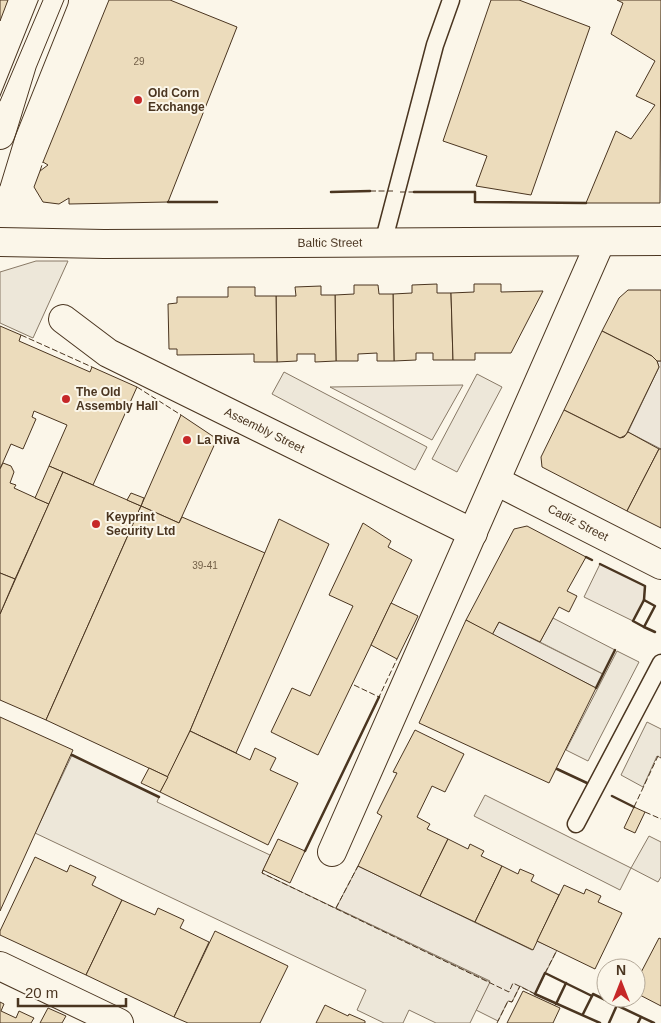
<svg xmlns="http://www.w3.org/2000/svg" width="661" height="1023" font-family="Arial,sans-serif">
  <rect width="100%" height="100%" fill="#fbf6e9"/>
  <!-- green -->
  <g fill="#ede6d9" stroke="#887966">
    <path d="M657,361H661V449L628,432L659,367Z"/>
    <path d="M463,385L432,440L330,387Z"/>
    <path d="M600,564L645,586L644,600L633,621L584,597Z"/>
    <path d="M499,622L603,674L596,688L492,635Z"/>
    <path d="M358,866L532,950L537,941L557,950L535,994L520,986L512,1002L508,1001L498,1021L476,1010L490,981L336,908Z"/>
  </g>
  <!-- parking -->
  <g fill="#ede7d9" stroke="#887966">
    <path d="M36,261H68L33,338L0,323V272Z"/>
    <path d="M284,372L427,447L415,470L272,394Z"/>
    <path d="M477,374L502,387L457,472L432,459Z"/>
    <path d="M553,618L615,650L603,674L540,642Z"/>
    <path d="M617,651L639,662L588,761L566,750Z"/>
    <path d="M647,722L661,729V758L657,756L643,787L621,775Z"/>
    <path d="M72,755L159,797L157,802L270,855L262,873L490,982L470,1023H436L409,1010L403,1023H384L357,1010L366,990L35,833Z"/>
    <path d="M485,795L631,868L649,836L661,842V877L658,882L631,868L620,890L474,816Z"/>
  </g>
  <!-- building -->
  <g fill="#ecdcbc" stroke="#4a3520">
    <path d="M0,0H8L0,21Z"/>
    <path d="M109,0H170L237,27L168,202L69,204V198L59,204L43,202L34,187L40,171L48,165L43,162Z"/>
    <path d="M491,0H519L590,27L531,195L476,186L487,156L443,141Z"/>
    <path d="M617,0H661L660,203H586L616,131L631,139L655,105L636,96L655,61L611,34L623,3Z"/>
    <path d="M437,284V293H451L453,360H433V353H416V360L394,361L393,294L412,293V285Z"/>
    <path d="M474,284H501V292L543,291L511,353H475V360H453L451,293L474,292Z"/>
    <path d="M354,285H378L379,294H393L394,361H377V353L358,354V361H336L335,295L354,294Z"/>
    <path d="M321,286V295H335L336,361L315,362V354H297V361L277,362L276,296H296L295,287Z"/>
    <path d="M228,287H255V296H276L277,362H254V354L177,355V349H169L168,304L177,303V297H228Z"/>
    <path d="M628,290H661V361H657L652,356L602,331L619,298Z"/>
    <path d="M0,326L21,335L19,341L90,372L92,367L137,387L93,485L49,466L67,425L34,411L32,417L36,419L23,449L11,444L0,469Z"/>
    <path d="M602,331L652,356L657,361L659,367L626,435L620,438L564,410Z"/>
    <path d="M564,410L620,438L624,437L628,432L659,449L627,511L542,467L541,457Z"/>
    <path d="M181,415L217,439L179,523L141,506Z"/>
    <path d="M659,449H661V528L627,511Z"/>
    <path d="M3,463L11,466L14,472L10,483L16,485L14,488L49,504L15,579L0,573V469Z"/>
    <path d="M49,466L63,472L49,504L35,498Z"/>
    <path d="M63,472L141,506L46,720L0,700V614Z"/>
    <path d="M131,493L144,498L141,506L127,500Z"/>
    <path d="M141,506L179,523L182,517L265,553L190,731L168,777L46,720Z"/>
    <path d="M279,519L329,544L236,753L190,731Z"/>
    <path d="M363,523L391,541L388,547L412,560L318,755L271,732L292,688L310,696L353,606L329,595Z"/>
    <path d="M527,526L586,557L567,591L577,596L569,612L559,607L540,642L499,622L492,635L466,620L514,529Z"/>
    <path d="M0,573L15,579L0,614Z"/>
    <path d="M391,603L418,616L397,659L371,645Z"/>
    <path d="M466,620L596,688L549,783L419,723Z"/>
    <path d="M0,717L73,750L0,911Z"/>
    <path d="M415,730L464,754L445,792L432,786L417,817L430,824L427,829L448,839L420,896L358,866L382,816L377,813L397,773L393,772Z"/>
    <path d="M190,731L250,760L255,748L276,758L270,770L298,783L268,845L160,792Z"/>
    <path d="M149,768L168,777L160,792L141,783Z"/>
    <path d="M634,807L645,812L635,833L624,828Z"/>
    <path d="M278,839L305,851L290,883L263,870Z"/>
    <path d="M448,839L468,849L470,844L484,851L481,856L502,866L475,922L420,896Z"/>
    <path d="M35,857L67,872L70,865L96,877L92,885L122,900L86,975L0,935V931Z"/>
    <path d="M502,866L518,874L520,869L534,875L531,881L559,895L533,950L475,922Z"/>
    <path d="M564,885L584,894L586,889L601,896L598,902L622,913L595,969L537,941Z"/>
    <path d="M122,900L155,915L158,908L184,920L180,928L209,942L174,1017L86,975Z"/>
    <path d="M215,931L288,966L260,1023H188L174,1017Z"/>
    <path d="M659,938L661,939V1006L636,993V982Z"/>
    <path d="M523,991L560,1008L553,1023H507Z"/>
    <path d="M0,1002L4,1004L1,1011L16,1018L19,1011L34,1018L31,1023H0Z"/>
    <path d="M325,1005L348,1016L349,1014L365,1021V1023H316Z"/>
    <path d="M48,1008L66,1016L62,1023H40Z"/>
  </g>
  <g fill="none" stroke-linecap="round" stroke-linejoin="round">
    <defs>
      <g id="lane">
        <path d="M383,243L435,45L451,0"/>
        <path d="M576,824L661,663"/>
      </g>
      <g id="street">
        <path d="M0,135L54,0"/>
        <path id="s1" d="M63,319L108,353L473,533"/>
        <path id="s2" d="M496,481L661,565"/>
        <path d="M332,852L600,243"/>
        <path d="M0,966L119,1023"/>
      </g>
      <g id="primary">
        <path id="s3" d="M0,242L104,244L661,241"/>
      </g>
    </defs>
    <!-- lane casing -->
    <use href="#lane" stroke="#4a3520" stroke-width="19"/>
    <!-- street casing -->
    <use href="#street" stroke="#4a3520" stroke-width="30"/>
    <!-- primary casing -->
    <use href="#primary" stroke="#4a3520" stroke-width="30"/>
    <!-- lane -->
    <use href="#lane" stroke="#fbf6e9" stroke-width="16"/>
    <!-- street -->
    <use href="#street" stroke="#fbf6e9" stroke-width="28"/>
    <!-- primary -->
    <use href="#primary" stroke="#fbf6e9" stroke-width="28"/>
    <!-- tram -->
    <g stroke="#4a3520" stroke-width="1">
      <path d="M0,101L43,0"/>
      <path d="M0,186L36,68L64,0"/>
    </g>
    <!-- fence -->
    <g stroke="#4a3520" stroke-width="1" stroke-dasharray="6 2.5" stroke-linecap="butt">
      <path d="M40,171L43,162"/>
      <path d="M370,191H393"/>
      <path d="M400,192H414"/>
      <path d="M21,335L92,367"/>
      <path d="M137,387L181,415"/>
      <path d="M354,685L379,697L397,659"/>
      <path d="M634,807L658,756L661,758"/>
      <path d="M645,812L661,819"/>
      <path d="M263,870L262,873L509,992L513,983L535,994"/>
      <path d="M336,908L358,866"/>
      <path d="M545,973L557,950"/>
      <path d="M497,1023L508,1001L512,1002L520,986"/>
    </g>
    <!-- wall -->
    <g stroke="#4a3520" stroke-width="2.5">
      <path d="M331,192L370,191"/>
      <path d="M414,192H475V202L586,203"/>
      <path d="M168,202H217"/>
      <path d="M586,557L592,560"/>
      <path d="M600,564L645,586L644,600"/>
      <path d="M644,600L655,606L644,627L633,621Z"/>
      <path d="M644,627L655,632"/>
      <path d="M596,688L615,650"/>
      <path d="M72,755L159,797"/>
      <path d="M557,769L587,783"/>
      <path d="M612,796L634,807"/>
      <path d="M305,851L379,697"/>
      <path d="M556,1004L566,983"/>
      <path d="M583,1014L592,996"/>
      <path d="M600,1023L535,994L545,973L592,996L593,994L654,1023"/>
      <path d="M609,1023L617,1005"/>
      <path d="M638,1023L641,1017"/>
    </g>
  </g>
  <!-- markers -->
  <g fill="#c62828" stroke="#fbf6e9" stroke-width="2">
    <circle cx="138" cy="100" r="5"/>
    <circle cx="66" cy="399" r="5"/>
    <circle cx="187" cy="440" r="5"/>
    <circle cx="96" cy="524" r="5"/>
  </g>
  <g text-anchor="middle" stroke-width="4" stroke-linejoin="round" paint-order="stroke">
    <!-- number labels -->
    <g font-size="10" fill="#725f47">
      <text x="139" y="65">29</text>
      <text x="205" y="569">39-41</text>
    </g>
    <!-- poi labels -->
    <g font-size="12" font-weight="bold" fill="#4a3520" stroke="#fbf6e9" text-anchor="start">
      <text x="148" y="97">Old Corn<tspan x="148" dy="14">Exchange</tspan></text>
      <text x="76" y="396">The Old<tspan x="76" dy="14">Assembly Hall</tspan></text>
      <text x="197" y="444">La Riva</text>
      <text x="106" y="521">Keyprint<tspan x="106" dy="14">Security Ltd</tspan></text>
    </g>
    <!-- street labels -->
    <g font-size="12" fill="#4a3520" stroke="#fbf6e9">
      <text dy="4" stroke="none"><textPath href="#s3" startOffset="330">Baltic Street</textPath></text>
      <text dy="4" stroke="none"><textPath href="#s1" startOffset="231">Assembly Street</textPath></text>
      <text dy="4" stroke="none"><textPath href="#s2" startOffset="92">Cadiz Street</textPath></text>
    </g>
  </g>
  <!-- north arrow -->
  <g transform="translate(621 983)"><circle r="24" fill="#fbf6e9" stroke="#b4a999"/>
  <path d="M0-4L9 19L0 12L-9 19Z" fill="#c62828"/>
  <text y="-8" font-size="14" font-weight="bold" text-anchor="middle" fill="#4a3520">N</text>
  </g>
  <!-- scale -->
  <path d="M18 998v8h108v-8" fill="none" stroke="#4a3520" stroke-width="2.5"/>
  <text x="25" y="998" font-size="15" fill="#4a3520" stroke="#fbf6e9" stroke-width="4" paint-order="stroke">20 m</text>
</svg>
